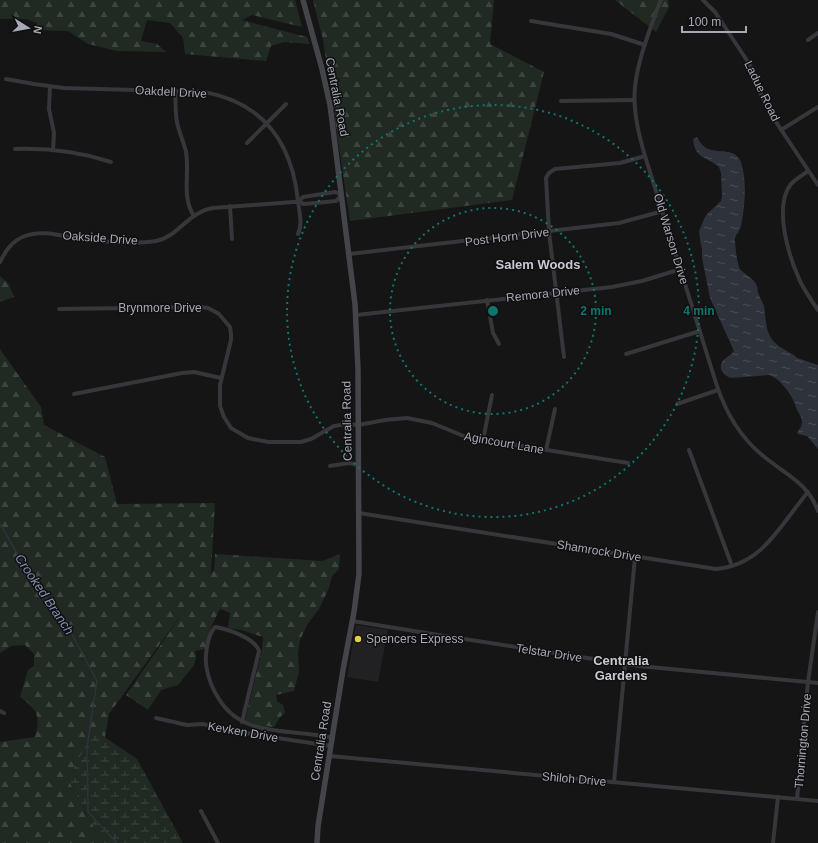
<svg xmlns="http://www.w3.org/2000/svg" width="818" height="843" font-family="Arial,sans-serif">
  <defs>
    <pattern id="forest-firs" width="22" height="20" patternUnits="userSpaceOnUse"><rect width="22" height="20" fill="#212923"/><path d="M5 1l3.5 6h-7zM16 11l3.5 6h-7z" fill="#3e4541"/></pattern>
    <pattern id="wetland-marsh" width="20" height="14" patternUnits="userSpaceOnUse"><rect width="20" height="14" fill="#212923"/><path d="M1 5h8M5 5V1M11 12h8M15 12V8" fill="none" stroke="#3e4541"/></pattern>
    <pattern id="water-ripples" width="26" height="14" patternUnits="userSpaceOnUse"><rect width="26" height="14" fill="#2e333b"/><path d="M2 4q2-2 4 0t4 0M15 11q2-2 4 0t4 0" fill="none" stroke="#494e55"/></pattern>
  </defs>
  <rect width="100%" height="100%" fill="#151516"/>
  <!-- built -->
  <path fill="#212123" d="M356,625L388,630L378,682L347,677Z"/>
  <!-- forest -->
  <g fill="url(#forest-firs)">
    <path d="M0,0H295L302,27L252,15L242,20L307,37L310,44L284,42L271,46L266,61L185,54L183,38L170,23L147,20L141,41L157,44L166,52L117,51L88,44L68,31L35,30L37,23L26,19H0Z"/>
    <path d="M313,0H494L490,44L544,72L512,200L350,221L323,40Z"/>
    <path d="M615,0H668L669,7L656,32Z"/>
    <path d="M0,276L9,284L14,297L0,302Z"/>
    <path d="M0,349L41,407L44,425L105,457L117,504L215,503L211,573L214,570L215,554L322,561L340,554L339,569L332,576L329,588L319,609L307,625L300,640L298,653L299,671L294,691L276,695L277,701L283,705L285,713L280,717L274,727L256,725L245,720L262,650L263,637L241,630L228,628L230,613L220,609L212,625L205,649L195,651L196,658L194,665L178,685L161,690L148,710L126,695L186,608L109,714L105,737L94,731L68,779L97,833L104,843H0V742L35,737C41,715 37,710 20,697L28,670L34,666V654L25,645L11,646L0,653Z"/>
  </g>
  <!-- wetland -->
  <path fill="url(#wetland-marsh)" d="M94,730L137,759L183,843H104L97,833L68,779Z"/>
  <!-- water -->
  <path fill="url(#water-ripples)" d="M697,137C709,162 733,142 741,162C747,180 745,207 741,226C740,231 735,235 735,239C735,245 737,264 740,269C745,275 754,278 757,286C758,289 757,292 759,295C760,299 763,302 764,306C766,317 765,328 771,338C778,349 794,353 797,358L818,365V449L807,436L798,434L797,433C799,429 802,427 802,422C802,417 799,414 797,410C796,408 795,404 794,402C790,392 779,378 769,375L731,378C726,376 723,374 721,369C719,359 730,357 734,351L710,298L702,258V249L700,240L699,231L705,217L708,213L721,201L722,196L721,173L719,167C706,156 695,159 693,139Z"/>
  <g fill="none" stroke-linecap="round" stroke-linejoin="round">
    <!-- stream -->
    <path stroke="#2e333b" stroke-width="1.5" d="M0,524L33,581L66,623L97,681L87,747L88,812L117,843"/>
    <!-- minor -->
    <g stroke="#36363b" stroke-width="4">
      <path d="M661,0C656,11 652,23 648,35C631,83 630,106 645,156L716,383C725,411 739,436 762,455C784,474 807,481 818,511"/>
      <path d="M703,0L715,12L750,65L762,97L772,116L818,185"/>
      <path d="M531,21L611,34L645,45"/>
      <path d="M808,40L818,33"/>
      <path d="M6,79L34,84L64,88L204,92C264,103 292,143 298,201C299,211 303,224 298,234"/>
      <path d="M50,87L49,109L54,133L53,150"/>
      <path d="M175,91C176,102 175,112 177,122C179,133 184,142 186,152C190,174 181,196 194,216"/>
      <path d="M561,101L634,100"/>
      <path d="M781,130L818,107"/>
      <path d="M247,143L286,104"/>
      <path d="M15,149C48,148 80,152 111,162"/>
      <path d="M808,171C803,175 796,179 791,184C773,207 789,257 800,281C805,291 811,300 818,310"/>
      <path d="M230,206L232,239"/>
      <path d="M349,254L619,223L663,211"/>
      <path d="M0,262C6,250 12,241 25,236C43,229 64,237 82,239C105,242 132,245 156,241C172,238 181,225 194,216C200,212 206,209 213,208L293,202H298L303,197L335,192L342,195L336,201L304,204L298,202"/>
      <path d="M487,300L493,333L499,344"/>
      <path d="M59,309L201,307L208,308L219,314L230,327L231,334V340L220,385V406L224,417L231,428L248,438L268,442H301L311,439L334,426L346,424L358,425L385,420L407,418L432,423L466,437L628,463"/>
      <path d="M356,315L612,287L642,281L681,269"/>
      <path d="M626,354L700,331"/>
      <path d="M564,357L549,232L546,178L549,173L555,169L620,163L645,156"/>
      <path d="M74,394L182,373L194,372L221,378"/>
      <path d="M677,404L718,390"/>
      <path d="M483,440L492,395"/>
      <path d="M546,450L555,409"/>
      <path d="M689,450L732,566"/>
      <path d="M330,466L349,463L359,465"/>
      <path d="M359,513L716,569C763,565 780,525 808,492"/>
      <path d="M352,621L451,637L639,666L818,683"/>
      <path d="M0,711L4,713"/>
      <path d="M156,718L187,725L203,724L238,732L331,746"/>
      <path d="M242,722L259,651C255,638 228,629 215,627C207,636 204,658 207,670C209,681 213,690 219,699C243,739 293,728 333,738"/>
      <path d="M330,756L818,801"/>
      <path d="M614,782L635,557"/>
      <path d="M797,799L808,682L818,612"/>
      <path d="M201,811L218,843"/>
      <path d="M773,843L778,797"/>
    </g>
    <!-- secondary -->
    <path stroke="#44444b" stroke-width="5.5" d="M303,0L322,69L330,105L355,304L358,370L359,574L354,612L343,670L318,826L317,843"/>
  </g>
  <!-- distance rings -->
  <g fill="none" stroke="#0f766e" stroke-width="2" stroke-dasharray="2 4">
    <circle cx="493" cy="311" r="103"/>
    <circle cx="493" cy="311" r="206"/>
  </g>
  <!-- markers -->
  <circle fill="#e6cf3e" stroke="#101011" stroke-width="1.5" cx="358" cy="639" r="4"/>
  <g text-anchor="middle" stroke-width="3" stroke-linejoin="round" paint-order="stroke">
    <!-- street labels -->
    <g font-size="12" fill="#a7a9b6" stroke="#101011">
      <text transform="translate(762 91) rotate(64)" y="4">Ladue Road</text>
      <text transform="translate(171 92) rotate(3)" y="4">Oakdell Drive</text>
      <text transform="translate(337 97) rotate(79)" y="4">Centralia Road</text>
      <text transform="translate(507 237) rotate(-7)" y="4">Post Horn Drive</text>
      <text transform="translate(100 238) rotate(4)" y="4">Oakside Drive</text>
      <text transform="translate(671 239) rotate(73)" y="4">Old Warson Drive</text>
      <text transform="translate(543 294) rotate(-6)" y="4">Remora Drive</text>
      <text x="160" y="312">Brynmore Drive</text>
      <text transform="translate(347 421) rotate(-91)" y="4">Centralia Road</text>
      <text transform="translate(504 443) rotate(10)" y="4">Agincourt Lane</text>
      <text transform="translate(599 551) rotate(9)" y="4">Shamrock Drive</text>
      <text transform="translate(549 653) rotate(9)" y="4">Telstar Drive</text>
      <text transform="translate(243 732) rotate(10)" y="4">Kevken Drive</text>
      <text transform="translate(321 741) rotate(-81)" y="4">Centralia Road</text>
      <text transform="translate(803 741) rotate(-85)" y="4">Thornington Drive</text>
      <text transform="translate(574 779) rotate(5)" y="4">Shiloh Drive</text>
    </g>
    <!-- poi labels -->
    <g font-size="12" fill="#a7a9b6" stroke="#101011" text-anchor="start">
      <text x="366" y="643">Spencers Express</text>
    </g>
    <!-- neighbourhood labels -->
    <g font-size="13" font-weight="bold" fill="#c8c9d2" stroke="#101011">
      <text x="538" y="269">Salem Woods</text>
      <text x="621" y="665">Centralia<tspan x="621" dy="15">Gardens</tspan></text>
    </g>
    <!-- water labels -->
    <g font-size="13" font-style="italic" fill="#8190af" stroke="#101011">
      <text transform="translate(45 594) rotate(56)" y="5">Crooked Branch</text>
    </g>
  </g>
  <circle cx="493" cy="311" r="6" fill="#0f766e" stroke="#101011" stroke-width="2"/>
  <g font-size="12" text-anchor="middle" font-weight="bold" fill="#0f766e" stroke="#101011" stroke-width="3" stroke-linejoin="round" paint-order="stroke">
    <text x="596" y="315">2 min</text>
    <text x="699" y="315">4 min</text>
  </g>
  <!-- north arrow -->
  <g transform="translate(28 28) rotate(101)" stroke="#101011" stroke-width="3" paint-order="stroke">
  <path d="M0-3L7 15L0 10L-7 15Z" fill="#a7a9b6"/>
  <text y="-6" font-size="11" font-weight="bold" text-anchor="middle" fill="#a7a9b6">N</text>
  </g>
  <!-- scale -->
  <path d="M682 26v6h64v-6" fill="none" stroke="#a7a9b6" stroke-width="2"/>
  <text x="688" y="26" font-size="12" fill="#a7a9b6" stroke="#101011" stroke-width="3" paint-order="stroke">100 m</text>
</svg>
